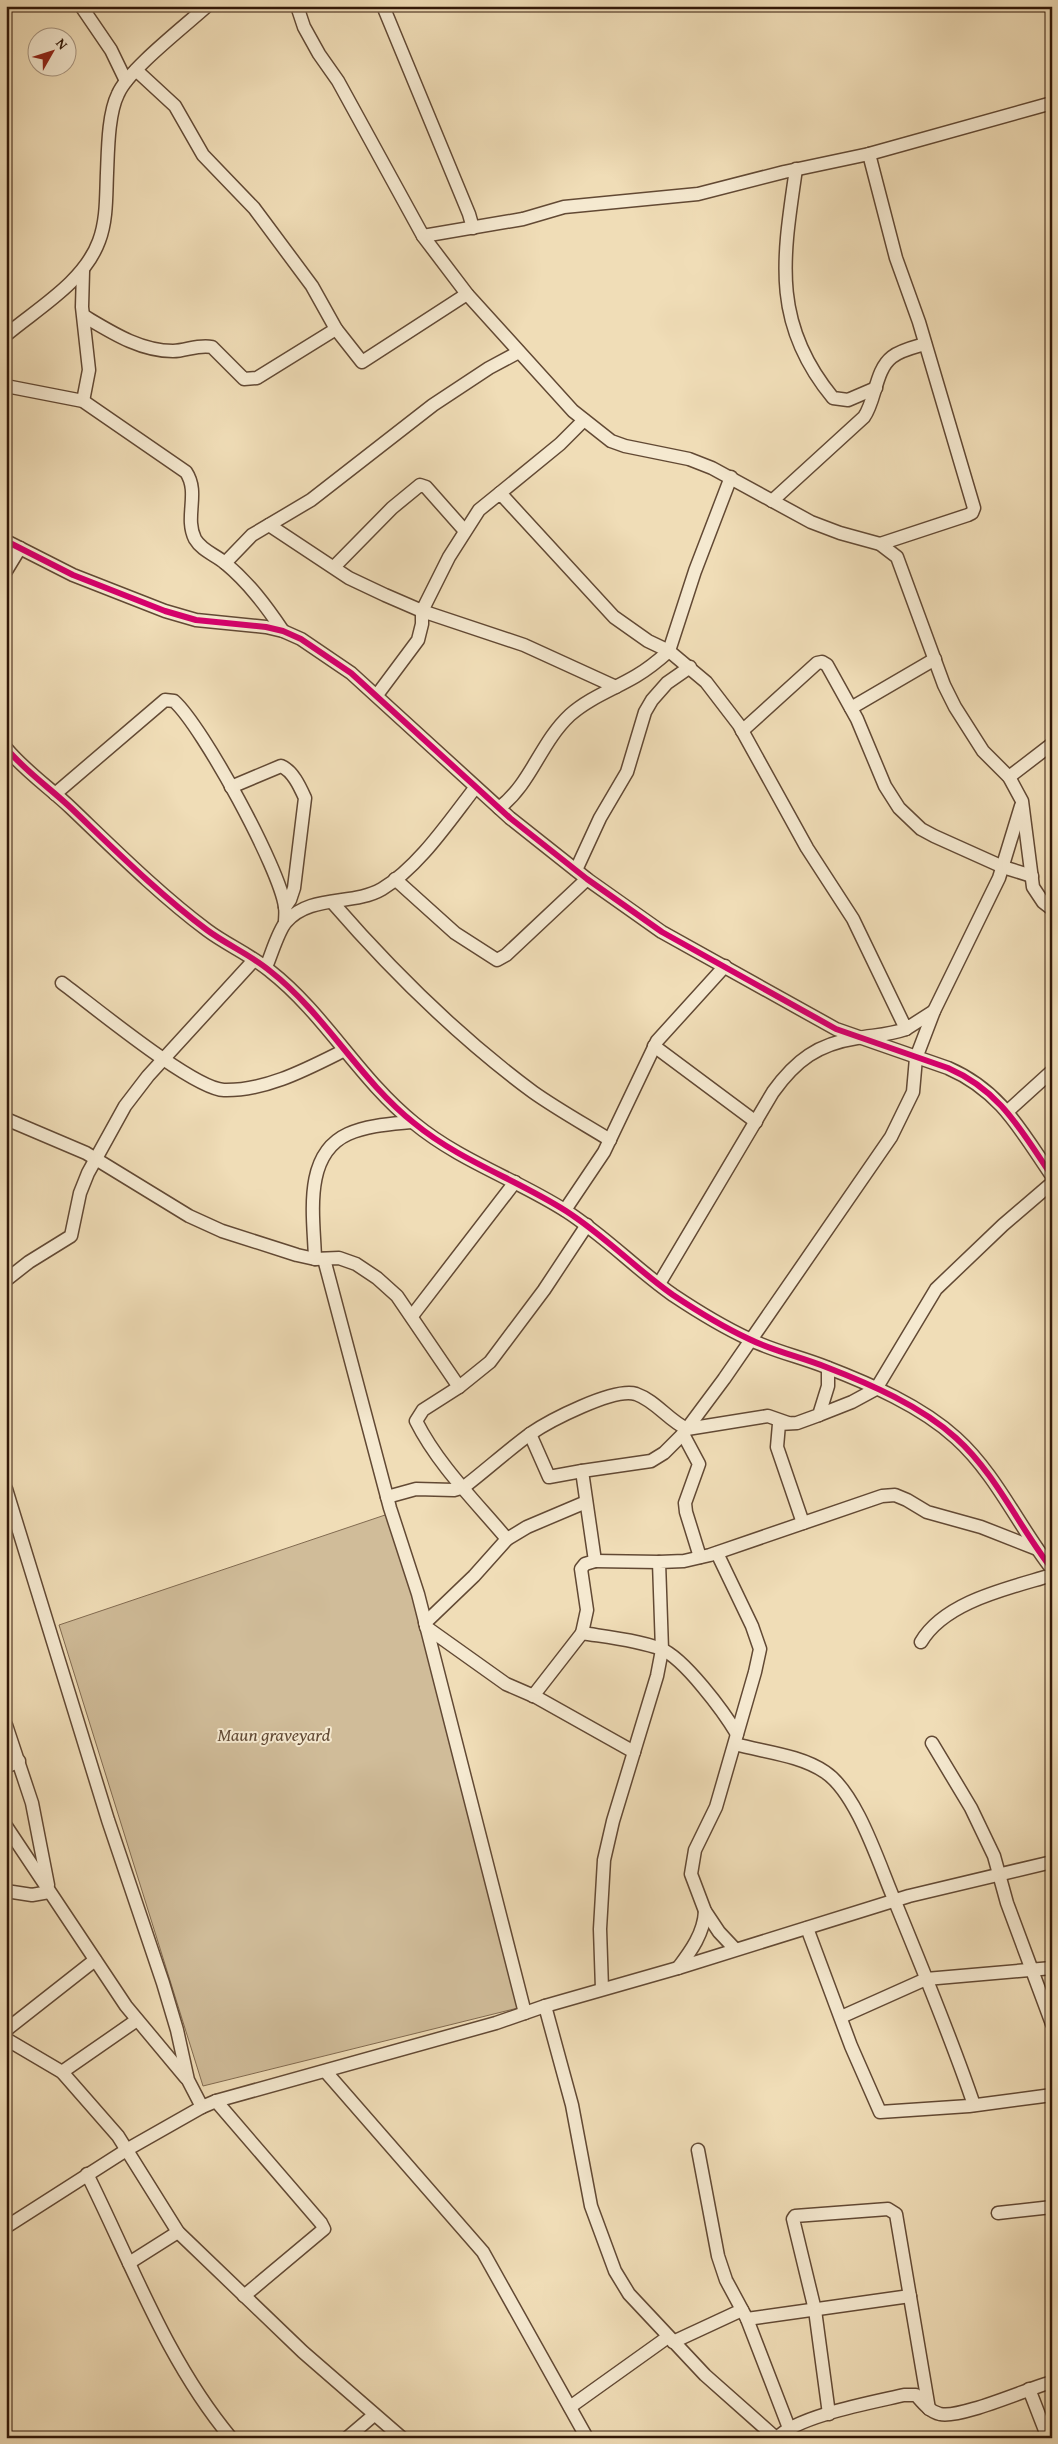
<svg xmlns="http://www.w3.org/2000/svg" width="1058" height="2444" font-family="'Gentium Book Plus',serif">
  <rect width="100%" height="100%" fill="#f0ddb7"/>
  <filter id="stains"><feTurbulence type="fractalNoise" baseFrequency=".004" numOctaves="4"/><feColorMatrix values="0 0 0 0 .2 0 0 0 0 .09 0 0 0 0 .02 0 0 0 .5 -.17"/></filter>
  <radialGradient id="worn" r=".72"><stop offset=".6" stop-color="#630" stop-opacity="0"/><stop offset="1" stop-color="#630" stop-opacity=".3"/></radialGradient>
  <!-- green -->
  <path fill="#d0bc99" stroke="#816a50" d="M394,1512L522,2007L203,2086L59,1625Z"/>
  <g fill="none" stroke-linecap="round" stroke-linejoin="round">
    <defs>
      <g id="minor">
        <path d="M81,6L111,50L126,81"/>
        <path d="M297,6L304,27L319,54L338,81L423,236L467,294L573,411L611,441L625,446L689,459L712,468L811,522L840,533L880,544L897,557L944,685L955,707L983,751L1009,777L1022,801L1033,887L1043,902L1052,909"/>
        <path d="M383,6L469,214L473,228"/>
        <path d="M136,70L175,106L203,155L254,208L312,286L336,329L362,362L467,294"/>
        <path d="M869,154L896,258L919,322L974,508L972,513L968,515L880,544"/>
        <path d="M796,169C783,258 771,323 833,398L848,400L876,388"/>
        <path d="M423,236L523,219L564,207L698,194L784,172L869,154L1052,103"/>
        <path d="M83,271L82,307L89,370L83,401"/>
        <path d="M84,316C111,332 140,351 173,351C186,351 198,344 212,347L244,379L257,378L336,329"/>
        <path d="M6,335C38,308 84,282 99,241C107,220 106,196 107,173C108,151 108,114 118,94C128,70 185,26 207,6"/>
        <path d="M6,386L83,401L186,472C200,493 184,517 195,539C202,551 216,555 225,563C249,583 266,606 283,631"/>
        <path d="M731,477L695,571L669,651L706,682L739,725L807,848L853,919L906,1029L934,1011"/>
        <path d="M500,493L560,444L584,420"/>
        <path d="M772,501L864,417C876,400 875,370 892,357C901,350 915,347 925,344"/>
        <path d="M269,525L349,578L385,595L422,611L524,645L616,687"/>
        <path d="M6,541L73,575L165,611L196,620L266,627L283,631L301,639L351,673L510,818L587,879L662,932L836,1029L948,1068C1001,1091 1021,1131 1052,1176"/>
        <path d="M225,563L252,535L311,500L433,405L489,368L519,352"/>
        <path d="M334,567L392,508L420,485L426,487L465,531"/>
        <path d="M6,571L20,548"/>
        <path d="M377,695L418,640L422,624V611L449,557L479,510L500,493L614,617L648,641L669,651C659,660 648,669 636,676C614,689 589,698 570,715C540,743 531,784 499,808"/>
        <path d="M851,708L935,659"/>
        <path d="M742,731L817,663L822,662L827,665L857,719L885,786L899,808L921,829L934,836L1003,867L1032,876"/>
        <path d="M6,748C25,771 50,788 71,808C115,850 159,894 207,930C227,945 251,955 270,971C325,1014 359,1079 414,1123C460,1161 516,1179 566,1211C605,1236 636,1269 673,1295C697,1311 723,1327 749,1339C773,1351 801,1357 826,1367C870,1384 921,1406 956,1438C996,1474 1019,1527 1052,1569"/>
        <path d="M1009,777L1052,744"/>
        <path d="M231,787L281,766C293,771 300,787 305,798L294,888L290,900L285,907"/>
        <path d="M55,794L165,700L174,701C203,727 280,869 285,907C286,912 285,918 285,922"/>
        <path d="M576,870L600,818L627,772L645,712L652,700L667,683L690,667"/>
        <path d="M395,879L455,933L497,960L506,955L587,879"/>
        <path d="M332,902C391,970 460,1038 533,1092C557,1109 584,1124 610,1140"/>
        <path d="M266,967C271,956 278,931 286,922C310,894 353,906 382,889C418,868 450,820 475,788"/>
        <path d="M62,983C92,1005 193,1089 224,1090C266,1091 307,1069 343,1051"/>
        <path d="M654,1046L756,1122"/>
        <path d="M1008,1111L1052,1071"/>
        <path d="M6,1119L86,1153L189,1216L222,1231L297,1255L315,1259L339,1258L356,1264L377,1278L397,1296L459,1387"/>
        <path d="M565,1210L604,1152L657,1041L725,966"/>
        <path d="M315,1259C314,1218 302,1155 348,1134C368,1125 392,1124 412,1122"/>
        <path d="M324,1259L390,1508L418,1594L525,2013"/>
        <path d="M6,1280L29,1262L71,1236L80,1193L88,1173L125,1106L148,1076L254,960"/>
        <path d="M659,1284L773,1092C796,1060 818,1044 857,1038C875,1035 889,1035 906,1029"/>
        <path d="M412,1316L515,1182"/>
        <path d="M819,1415L852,1402L876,1389L936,1289L1003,1225L1052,1183"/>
        <path d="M530,1434L549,1477L582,1471"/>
        <path d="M6,1489L108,1820L163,1983L177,2030L188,2080L202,2107"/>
        <path d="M387,1497L416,1489L454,1490L464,1487C486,1470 507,1451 530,1434C549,1421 614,1387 636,1394C656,1401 668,1420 687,1429L768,1416L788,1423"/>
        <path d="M586,1502L527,1527L507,1539C476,1502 438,1465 416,1421L423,1410L459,1387L490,1362L544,1290L587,1225"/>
        <path d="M803,1523L777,1447L779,1424L797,1423L819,1415L828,1386V1368"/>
        <path d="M717,1553L752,1626L760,1649L755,1672L716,1807L695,1850L691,1874L705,1911L719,1932L735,1949"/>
        <path d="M700,1557L686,1512L685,1503L699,1464L683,1434L724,1379L891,1137L913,1092L916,1058L934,1011L999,878L1021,806"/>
        <path d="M595,1561L659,1562"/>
        <path d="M425,1623L474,1576L507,1539"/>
        <path d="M426,1627L506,1684L536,1697L634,1752"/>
        <path d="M582,1633L587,1610L581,1569L585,1564L595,1561L582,1471L651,1461L664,1453L683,1434"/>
        <path d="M921,1642C945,1601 1010,1588 1052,1575"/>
        <path d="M533,1696L582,1633C607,1637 637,1640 661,1649C684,1658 724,1712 737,1734"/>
        <path d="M6,1725L32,1803L48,1885"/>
        <path d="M932,1743L971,1808L994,1856L1007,1903L1052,2024"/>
        <path d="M735,1744C764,1752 800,1755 825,1772C858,1794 880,1868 896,1904C923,1970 951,2037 974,2105"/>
        <path d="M6,1767L19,1761"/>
        <path d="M6,1826L126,2006L186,2078"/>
        <path d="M6,1891L32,1895L49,1892"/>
        <path d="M807,1928L851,2046L880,2112L969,2106L1052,2095"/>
        <path d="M678,1968C691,1951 704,1933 705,1911"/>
        <path d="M602,1989L600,1929L604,1860L613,1821L657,1676L662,1650L659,1562L684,1561L710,1555L882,1496L895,1495L907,1500L927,1512L981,1527L1037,1549"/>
        <path d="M545,2006L572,2105L591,2206L615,2271L629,2294L705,2375L776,2438"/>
        <path d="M841,2017L926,1979L1052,1968"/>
        <path d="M6,2030L95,1960"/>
        <path d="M6,2039L62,2072L118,2136L178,2232L303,2352L402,2438"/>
        <path d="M62,2072L137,2020"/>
        <path d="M326,2072L483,2252L587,2438"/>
        <path d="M216,2101L321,2223L324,2229L244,2296"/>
        <path d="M698,2150L718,2256L726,2280L747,2319L789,2428"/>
        <path d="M87,2174C132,2264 166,2360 231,2438"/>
        <path d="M998,2213L1052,2207"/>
        <path d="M6,2227L128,2149L202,2107L216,2101L496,2023L545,2006L678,1968L909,1896L1052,1862"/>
        <path d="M129,2263L178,2232"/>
        <path d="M747,2319L910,2296"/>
        <path d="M673,2342L742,2310"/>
        <path d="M1029,2389L1048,2438"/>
        <path d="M570,2407L668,2337"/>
        <path d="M829,2414L815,2310L793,2219L795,2216L888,2209L896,2214L929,2409"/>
        <path d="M347,2438L374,2415"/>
        <path d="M777,2438C797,2416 874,2402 904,2395H916C923,2403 930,2412 940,2414C960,2419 1029,2388 1052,2382"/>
      </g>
    </defs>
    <!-- minor casing -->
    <use href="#minor" stroke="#624934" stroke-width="15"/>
    <!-- minor -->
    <use href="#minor" stroke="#f5e9d0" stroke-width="12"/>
    <defs>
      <g id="cycleway">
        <path d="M6,541L73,575L165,611L196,620L266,627L283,631L301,639L351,673L510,818L587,879L662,932L836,1029L948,1068C1001,1091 1021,1131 1052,1176"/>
        <path d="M6,748C25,771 50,788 71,808C115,850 159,894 207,930C227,945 251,955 270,971C325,1014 359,1079 414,1123C460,1161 516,1179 566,1211C605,1236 636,1269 673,1295C697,1311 723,1327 749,1339C773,1351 801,1357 826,1367C870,1384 921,1406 956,1438C996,1474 1019,1527 1052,1569"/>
      </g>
    </defs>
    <!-- cycleway casing -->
    <use href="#cycleway" stroke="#f5e9d0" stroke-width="9"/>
    <!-- cycleway -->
    <use href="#cycleway" stroke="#d6006c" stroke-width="6"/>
  </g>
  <g text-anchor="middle" stroke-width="4" stroke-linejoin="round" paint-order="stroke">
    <!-- park labels -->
    <g font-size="18" font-style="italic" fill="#614934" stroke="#f5e9d0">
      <text x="274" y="1741">Maun graveyard</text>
    </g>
  </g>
  <!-- margin -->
  <rect width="1058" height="2444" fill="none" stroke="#f0ddb7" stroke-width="25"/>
  <rect x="8" y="8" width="1043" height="2429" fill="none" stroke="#321808" stroke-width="2.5"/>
  <rect x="12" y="12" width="1033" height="2419" fill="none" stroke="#321808"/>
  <!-- north arrow -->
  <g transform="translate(52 52) rotate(51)"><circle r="24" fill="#f5e9d0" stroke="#a79580"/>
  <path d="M0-4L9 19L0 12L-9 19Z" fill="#8f2418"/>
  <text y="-8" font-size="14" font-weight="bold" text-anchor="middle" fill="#321808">N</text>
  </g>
  <rect width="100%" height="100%" filter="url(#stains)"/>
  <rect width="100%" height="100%" fill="url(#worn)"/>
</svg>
